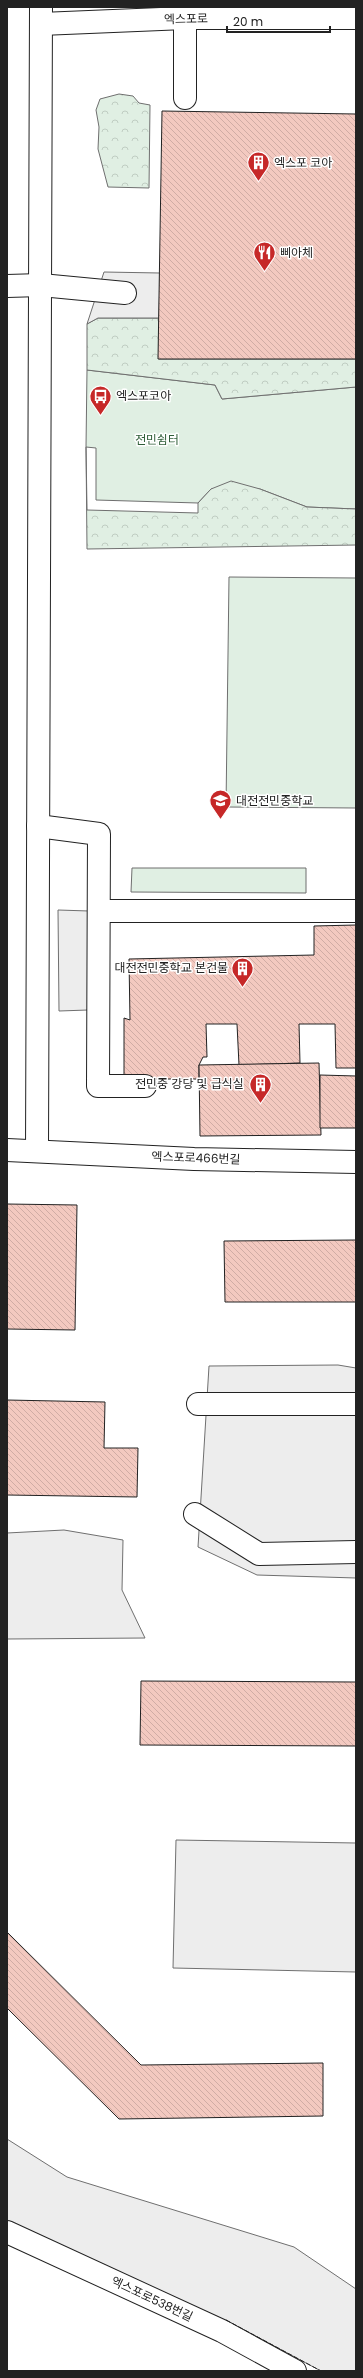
<svg xmlns="http://www.w3.org/2000/svg" width="363" height="2378" font-family="Poppins,'Noto Sans KR',sans-serif">
  <defs>
    <pattern id="forest-crowns" width="20" height="18" patternUnits="userSpaceOnUse"><rect width="20" height="18" fill="#e0efe3"/><path d="M2 6a3 3 0 1 1 6 0M12 15a3 3 0 1 1 6 0" fill="none" stroke="#c0cdc2"/></pattern>
    <pattern id="building-back-hatch" width="6" height="6" patternUnits="userSpaceOnUse"><rect width="6" height="6" fill="#f3c9c0"/><path d="M-1 5l2 2M0 0l6 6M5-1l2 2" fill="none" stroke="#d0aca5"/></pattern>
  </defs>
  <rect width="100%" height="100%" fill="#fff"/>
  <!-- green -->
  <g fill="#e0efe3" stroke="#6f6f6f">
    <path d="M87,370L215,385L222,399L356,387V509L307,507L260,489H211L198,503L96,500V448L86,447Z"/>
    <path d="M229,577L356,578V808L226,807Z"/>
    <path d="M132,868H306V893L131,892Z"/>
  </g>
  <!-- forest -->
  <g fill="url(#forest-crowns)" stroke="#6f6f6f">
    <path d="M119,94L133,96L139,103L150,105L149,188L108,187L98,149L99,127L96,110L100,99Z"/>
    <path d="M98,318H159V359H356V387L222,399L215,385L87,370V324Z"/>
    <path d="M86,447L87,510L198,513V503L211,489L231,481L260,489L307,507L356,509V545L87,549Z"/>
  </g>
  <!-- parking -->
  <g fill="#ededed" stroke="#6f6f6f">
    <path d="M104,272L160,273L159,318H98L87,324Z"/>
    <path d="M58,910L89,911L88,1010L59,1011Z"/>
    <path d="M338,1365L356,1368V1578L257,1575L198,1547L209,1366Z"/>
    <path d="M64,1530L123,1540L122,1590L145,1638L7,1639V1533Z"/>
    <path d="M176,1840L356,1843V1972L173,1968Z"/>
    <path d="M7,2139L67,2177L294,2247L356,2289V2371H321L229,2322L7,2222Z"/>
  </g>
  <!-- building -->
  <g fill="url(#building-back-hatch)" stroke="#222">
    <path d="M162,111L356,114V359H158Z"/>
    <path d="M356,925V1068H336L335,1024H299L300,1063L239,1065L237,1024H206L207,1057H203L199,1065V1079H124V1018L130,1020L129,959L314,955V926Z"/>
    <path d="M319,1063L321,1135L200,1136L199,1065Z"/>
    <path d="M320,1075L356,1076V1128H320Z"/>
    <path d="M7,1204L77,1205L75,1330L7,1329Z"/>
    <path d="M356,1240V1302H225L224,1241Z"/>
    <path d="M7,1400L105,1402L104,1448H138L137,1497L7,1495Z"/>
    <path d="M141,1681L356,1682V1746L140,1745Z"/>
    <path d="M7,1932L141,2065L323,2063V2116L119,2119L7,2008Z"/>
  </g>
  <g fill="none" stroke-linecap="round" stroke-linejoin="round">
    <defs>
      <g id="minor">
        <path d="M185,98V18"/>
        <path d="M7,286L41,285L125,293"/>
        <path d="M38,826L99,834L98,1086H145"/>
        <path d="M99,911H356"/>
        <path d="M7,1150L194,1159L356,1162"/>
        <path d="M37,1151L41,7"/>
        <path d="M198,1404H356"/>
        <path d="M195,1514L259,1554L356,1552"/>
        <path d="M7,2232L222,2331L295,2371"/>
      </g>
      <path id="major" d="M41,24L185,18H356"/>
    </defs>
    <!-- minor casing -->
    <use href="#minor" stroke="#222" stroke-width="24"/>
    <!-- major casing -->
    <use href="#major" stroke="#222" stroke-width="24"/>
    <!-- minor -->
    <use href="#minor" stroke="#fff" stroke-width="22"/>
    <!-- major -->
    <use href="#major" stroke="#fff" stroke-width="22"/>
    <!-- fence -->
    <path stroke="#222" stroke-width="1" stroke-dasharray="5 2" stroke-linecap="butt" d="M226,2320L321,2371"/>
  </g>
  <!-- icons -->
  <defs>
    <symbol id="building-pin" viewBox="-11 -11 22 30"><path d="M0 17L-7.5 6A9.5 9.5 0 1 1 7.5 6Z" fill="#c62828" stroke="#fff"/><path d="M-4-6H4V6H1V3H-1V6H-4ZM-2.5-4.3h1.7v1.8h-1.7ZM.8-4.3h1.7v1.8H.8ZM-2.5-1h1.7V.8h-1.7ZM.8-1h1.7V.8H.8Z" fill="#fff"/></symbol>
    <symbol id="restaurant-pin" viewBox="-11 -11 22 30"><path d="M0 17L-7.5 6A9.5 9.5 0 1 1 7.5 6Z" fill="#c62828" stroke="#fff"/><path d="M-5-6h1v4h1v-4h1v4h1v-4h1v5L-1.5 .5V6h-2V.5L-5-1ZM5-6V6H3V1.5H1.5Q1.5-4 5-6Z" fill="#fff"/></symbol>
    <symbol id="bus-pin" viewBox="-11 -11 22 30"><path d="M0 17L-7.5 6A9.5 9.5 0 1 1 7.5 6Z" fill="#c62828" stroke="#fff"/><path d="M-5-6H5V4H4V6H2V4H-2V6H-4V4H-5ZM-3.5-4V0h7V-4ZM-3.5 1.2v1.5H-2V1.2ZM2 1.2v1.5H3.5V1.2Z" fill="#fff"/></symbol>
    <symbol id="school-pin" viewBox="-11 -11 22 30"><path d="M0 17L-7.5 6A9.5 9.5 0 1 1 7.5 6Z" fill="#c62828" stroke="#fff"/><path d="M0-5L7-2L0 1L-7-2ZM-4 1L0 2.5L4 1V4Q0 6-4 4Z" fill="#fff"/></symbol>
  </defs>
  <g fill-rule="evenodd">
    <use href="#building-pin" x="246" y="150" width="25" height="34"/>
    <use href="#restaurant-pin" x="252" y="240" width="25" height="34"/>
    <use href="#bus-pin" x="88" y="384" width="25" height="34"/>
    <use href="#school-pin" x="208" y="788" width="25" height="34"/>
    <use href="#building-pin" x="230" y="956" width="25" height="34"/>
    <use href="#building-pin" x="248" y="1072" width="25" height="34"/>
  </g>
  <g text-anchor="middle" stroke-width="3" stroke-linejoin="round" paint-order="stroke">
    <!-- street labels -->
    <g font-size="12" fill="#222" stroke="#fff">
      <text transform="translate(186 19) rotate(-1)" y="4">엑스포로</text>
      <text transform="translate(196 1158) rotate(2)" y="4">엑스포로466번길</text>
      <text transform="translate(152 2299) rotate(25)" y="4">엑스포로538번길</text>
    </g>
    <!-- poi labels -->
    <g font-size="12" fill="#222" stroke="#fff" text-anchor="start">
      <text x="274" y="167">엑스포 코아</text>
      <text x="280" y="257">삐아체</text>
      <text x="116" y="400">엑스포코아</text>
      <text x="236" y="805">대전전민중학교</text>
      <text x="228" y="972" text-anchor="end">대전전민중학교 본건물</text>
      <text x="244" y="1088" text-anchor="end">전민중 강당 및 급식실</text>
    </g>
    <!-- park labels -->
    <g font-size="12" fill="#2f5e38" stroke="#fff">
      <text x="157" y="444">전민쉼터</text>
    </g>
  </g>
  <!-- border -->
  <rect width="363" height="2378" fill="none" stroke="#222222" stroke-width="16"/>
  <!-- scale -->
  <path d="M227 26v6h103v-6" fill="none" stroke="#222222" stroke-width="2"/>
  <text x="233" y="26" font-size="12" fill="#222222" stroke="#ffffff" stroke-width="3" paint-order="stroke">20 m</text>
</svg>
